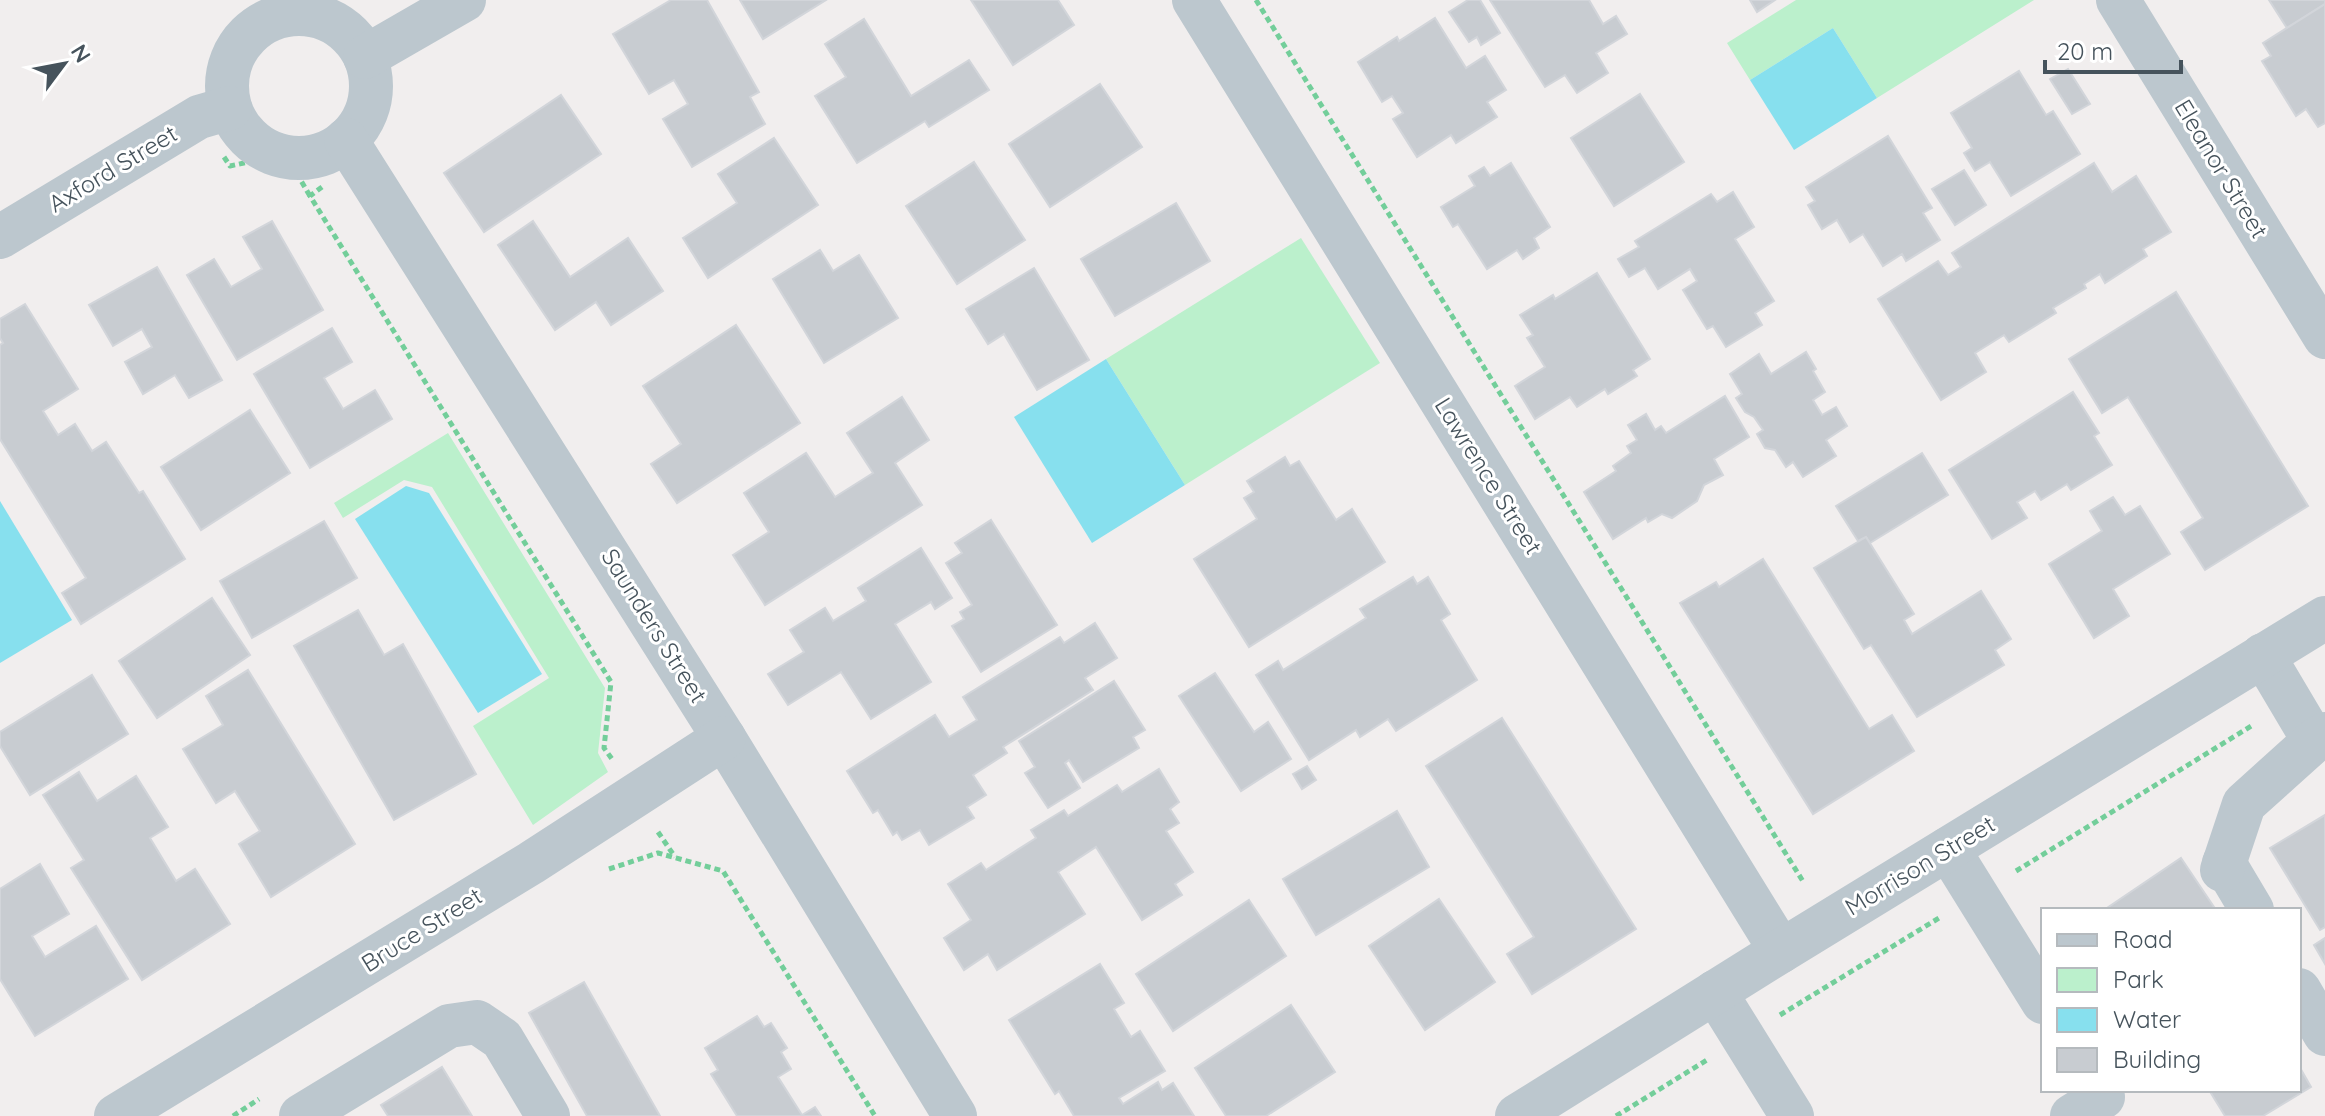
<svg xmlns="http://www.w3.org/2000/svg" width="2325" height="1116" font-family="Quicksand,sans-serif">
  <rect width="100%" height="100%" fill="#f1eeee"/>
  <!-- green -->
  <g fill="#bbf0cc">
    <path d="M1796,0H2034L1877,98L1833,28L1750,80L1727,43Z"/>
    <path d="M1301,238L1380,363L1185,485L1106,359Z"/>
    <path d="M448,433L605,688L598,753L608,772L533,825L473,726L549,678L432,487L404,480L343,518L334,503Z"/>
  </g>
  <!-- water -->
  <g fill="#87e0ee">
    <path d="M1833,28L1877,98L1794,150L1750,80Z"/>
    <path d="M1106,359L1185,485L1092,543L1014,417Z"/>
    <path d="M406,486L429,493L542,674L478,713L355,519Z"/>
    <path d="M0,501L72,620L0,663Z"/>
  </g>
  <!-- building -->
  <g fill="#c8ccd1" stroke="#d2d5da" stroke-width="2">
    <path d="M671,0H707L759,92L750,97L765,124L692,167L663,119L688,104L674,80L649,94L613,34Z"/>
    <path d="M740,0H826L763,39Z"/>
    <path d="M971,0H1058L1074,25L1013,65Z"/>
    <path d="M1468,0H1480L1500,33L1481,45L1477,37L1469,42L1449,12Z"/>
    <path d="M1490,0H1589L1603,24L1616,16L1627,34L1596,53L1608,73L1577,93L1565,75L1545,87Z"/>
    <path d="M1750,0H1775L1757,12Z"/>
    <path d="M2269,0H2325V4L2287,28Z"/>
    <path d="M2325,4V123L2318,127L2306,109L2296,116L2262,61L2271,56L2263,43Z"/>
    <path d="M1435,18L1466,68L1485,56L1506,90L1487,102L1497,117L1456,143L1451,135L1417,157L1393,119L1403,113L1392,96L1382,102L1358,62L1397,37L1399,41Z"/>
    <path d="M864,19L911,96L969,60L989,90L929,127L925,121L857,163L815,96L846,77L825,44Z"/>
    <path d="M2068,69L2090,104L2072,114L2050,79Z"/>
    <path d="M2019,71L2046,115L2053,111L2080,154L2011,196L1990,162L1975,171L1964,153L1972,148L1951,113Z"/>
    <path d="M1100,84L1142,147L1050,207L1009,144Z"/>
    <path d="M1640,94L1684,162L1614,206L1571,138Z"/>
    <path d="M561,95L601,154L484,232L444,173Z"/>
    <path d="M1888,136L1932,208L1923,213L1940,240L1906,261L1902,254L1883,266L1863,234L1850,242L1837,220L1822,229L1808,205L1815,201L1806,187Z"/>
    <path d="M774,138L818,205L708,278L683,238L737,203L718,174Z"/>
    <path d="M974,162L1025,240L957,284L906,206Z"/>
    <path d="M1511,163L1550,227L1534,238L1539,248L1523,259L1517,250L1487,269L1458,224L1453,227L1441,207L1475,186L1469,176L1484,167L1490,176Z"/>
    <path d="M2094,163L2112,192L2136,176L2171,232L2143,249L2147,256L2105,283L2100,274L2084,284L2086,288L2053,308L2056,313L2009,342L2004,335L1975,353L1986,372L1941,400L1878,299L1938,261L1948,275L1961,267L1952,253Z"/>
    <path d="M1964,170L1986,205L1955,225L1932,189Z"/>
    <path d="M1733,192L1754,227L1735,239L1774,301L1755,313L1762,325L1726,347L1713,326L1707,329L1683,290L1697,281L1690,269L1658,289L1645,268L1629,277L1618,259L1639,247L1635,241L1711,194L1717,202Z"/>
    <path d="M1176,203L1210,261L1115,316L1081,259Z"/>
    <path d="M272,221L323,310L237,360L187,275L214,259L231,287L262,269L243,237Z"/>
    <path d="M533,221L570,277L628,238L663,291L611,325L596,302L555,330L498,245Z"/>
    <path d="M820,250L833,271L859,255L898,318L824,363L773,279Z"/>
    <path d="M157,267L222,380L189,398L175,375L143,394L125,362L152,347L142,329L113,346L89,305Z"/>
    <path d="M1034,268L1089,360L1037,390L1004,334L988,344L966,309Z"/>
    <path d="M1597,273L1650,359L1633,370L1637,376L1608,394L1605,389L1577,407L1570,397L1535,419L1515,386L1545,367L1527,338L1533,335L1520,315L1553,295L1555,299Z"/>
    <path d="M2176,292L2308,506L2205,570L2181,532L2203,518L2128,397L2102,413L2069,359Z"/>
    <path d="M25,304L78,389L43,411L58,435L75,424L92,451L106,442L139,493L143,491L185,559L81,624L62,593L86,578L0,439V345L3,343L0,338V319Z"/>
    <path d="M736,325L800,423L677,503L651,464L681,444L643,386Z"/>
    <path d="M332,328L352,362L324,378L343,409L375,390L392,419L310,468L254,374Z"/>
    <path d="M1806,352L1816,369L1813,371L1825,392L1813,400L1822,415L1836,407L1847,426L1826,440L1836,456L1803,477L1793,462L1786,467L1775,450L1765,448L1757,434L1763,430L1754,417L1745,412L1736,398L1742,394L1730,374L1759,354L1771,374Z"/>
    <path d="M2073,392L2099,433L2094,436L2112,465L2071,490L2067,484L2041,500L2035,491L2017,502L2027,518L1992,539L1949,470Z"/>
    <path d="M1725,396L1749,437L1714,459L1723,475L1704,485L1697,501L1672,518L1662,514L1648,522L1646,518L1613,539L1584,492L1616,471L1613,466L1631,453L1627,446L1637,440L1628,425L1646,414L1655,430L1661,426L1666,433Z"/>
    <path d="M902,397L929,440L895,463L922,505L765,605L733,555L769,532L744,493L806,453L835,497L873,473L847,433Z"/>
    <path d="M250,410L290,473L201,530L161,467Z"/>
    <path d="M1922,453L1948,495L1870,543L1866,537L1858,541L1836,506Z"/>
    <path d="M1285,457L1290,466L1299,461L1336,520L1352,509L1385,562L1249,647L1194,559L1257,519L1244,498L1254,492L1247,481Z"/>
    <path d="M2113,497L2125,515L2140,506L2170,554L2113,589L2129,616L2094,638L2049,564L2102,531L2090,511Z"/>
    <path d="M991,520L1057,625L981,672L952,626L964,619L960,612L972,605L946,563L962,553L955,543Z"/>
    <path d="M324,521L357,578L252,638L220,581Z"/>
    <path d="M1866,537L1914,614L1904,620L1912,634L1981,591L2011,639L1995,650L2004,665L1917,717L1871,645L1864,649L1814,568Z"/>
    <path d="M921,548L952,598L935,609L931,602L895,624L931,682L871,719L841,672L788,705L768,674L804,652L790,630L825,608L833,621L866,601L858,588Z"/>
    <path d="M1763,559L1869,729L1892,715L1914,751L1813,814L1680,603L1716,582L1719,587Z"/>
    <path d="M1413,577L1417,584L1428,577L1450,614L1441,620L1477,680L1396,731L1388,719L1360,737L1356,730L1309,760L1256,675L1278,661L1283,670L1366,618L1360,609Z"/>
    <path d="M212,598L250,655L157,718L119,661Z"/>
    <path d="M358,610L384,655L403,644L476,774L394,820L294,646Z"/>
    <path d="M1095,623L1117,658L1085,678L1093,690L1003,747L1007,753L973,775L986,795L967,807L974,818L929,845L920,830L902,840L897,832L893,835L878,810L873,813L847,771L935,715L949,737L977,720L963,697L1060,637L1064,643Z"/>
    <path d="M248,670L355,844L271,897L239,844L260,831L235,791L216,803L183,749L223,725L206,696Z"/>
    <path d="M1215,673L1254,732L1268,722L1291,759L1241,791L1179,696Z"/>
    <path d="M92,675L128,734L30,795L0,746V732Z"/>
    <path d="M1114,681L1145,730L1133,737L1139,748L1083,782L1069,760L1065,763L1080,788L1048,808L1025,773L1035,767L1019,741Z"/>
    <path d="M1502,718L1636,929L1532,994L1507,954L1534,937L1426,766Z"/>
    <path d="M1307,766L1316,780L1302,789L1293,774Z"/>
    <path d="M1159,769L1179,802L1170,809L1179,823L1166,831L1193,872L1175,884L1182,895L1142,920L1096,847L1058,872L1085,914L997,970L988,954L964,970L944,938L971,920L948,884L981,863L986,870L1036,838L1031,830L1064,810L1068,816L1117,785L1122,792Z"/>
    <path d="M79,772L97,801L136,776L168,827L150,838L176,881L195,869L230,924L142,980L71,868L84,860L43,795Z"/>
    <path d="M1397,811L1429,867L1316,935L1283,879Z"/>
    <path d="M2325,815V927L2320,930L2270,848Z"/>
    <path d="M2181,858L2216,910H2104Z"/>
    <path d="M40,864L69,914L32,936L45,957L96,926L128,979L35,1036L0,979V889Z"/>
    <path d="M1439,899L1495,982L1425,1030L1369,946Z"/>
    <path d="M1249,900L1286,956L1173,1031L1136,974Z"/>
    <path d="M2325,938V964L2314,945Z"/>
    <path d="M1100,964L1124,1003L1114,1009L1131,1037L1140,1031L1165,1071L1119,1098L1123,1104L1158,1082L1162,1090L1173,1083L1194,1116H1074L1059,1091L1055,1094L1009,1020Z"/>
    <path d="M584,982L660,1116H587L529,1013Z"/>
    <path d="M1291,1005L1335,1072L1266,1116H1226L1195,1068Z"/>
    <path d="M757,1016L764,1027L771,1023L787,1048L781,1052L791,1069L778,1077L802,1115L815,1107L821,1116H737L711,1074L718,1070L705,1048Z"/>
    <path d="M2299,1066L2311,1087L2263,1116H2225L2209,1090H2299Z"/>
    <path d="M442,1067L472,1116H388L381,1105Z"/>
  </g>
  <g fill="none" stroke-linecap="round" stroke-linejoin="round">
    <!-- path -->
    <g stroke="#73ce9a" stroke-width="5" stroke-dasharray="6 4" stroke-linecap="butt">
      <path d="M1256,0L1804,883"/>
      <path d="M224,157L230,166L258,160L297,174L310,196"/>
      <path d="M322,187L310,196L611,682L604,748L612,759"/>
      <path d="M658,832L675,857"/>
      <path d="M609,869L658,853L723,871L875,1116"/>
      <path d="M2016,871L2253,725"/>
      <path d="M1780,1015L1939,918"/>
      <path d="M233,1116L259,1099"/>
      <path d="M1616,1116L1707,1060"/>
    </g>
    <!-- minor -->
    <g stroke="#bcc7ce" stroke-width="44">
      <path d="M1194,0L1781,951"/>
      <path d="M2118,0L2325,337"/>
      <circle cx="299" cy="86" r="72"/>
      <path d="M365,57L464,0"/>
      <path d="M346,140L724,738L955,1116"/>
      <path d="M0,237L199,117L230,108"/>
      <path d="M2263,655L2314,741"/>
      <path d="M1948,849L2043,1002"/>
      <path d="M2224,863L2252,910"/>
      <path d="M2222,870L2244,804L2314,741L2325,734"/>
      <path d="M2299,990L2325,1034"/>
      <path d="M1715,992L1792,1116"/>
      <path d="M116,1116L531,863L724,738"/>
      <path d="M301,1116L449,1026L477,1022L502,1039L548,1116"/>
      <path d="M1517,1116L1781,951L2325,618"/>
      <path d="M2072,1116L2103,1097L2098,1090"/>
    </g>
  </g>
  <g text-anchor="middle" stroke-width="6" stroke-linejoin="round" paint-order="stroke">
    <!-- street labels -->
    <g font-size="24" fill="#46535c" stroke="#fff">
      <text transform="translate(113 169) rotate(-31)" y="8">Axford Street</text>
      <text transform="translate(2221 169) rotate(59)" y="8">Eleanor Street</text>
      <text transform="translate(1488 476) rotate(58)" y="8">Lawrence Street</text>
      <text transform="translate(654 626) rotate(58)" y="8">Saunders Street</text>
      <text transform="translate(1920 866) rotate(-31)" y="8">Morrison Street</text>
      <text transform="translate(422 930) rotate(-32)" y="8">Bruce Street</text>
    </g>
  </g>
  <!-- legend -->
  <rect x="2041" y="908" width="260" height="184" fill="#ffffff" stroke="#b5babe" stroke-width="2"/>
  <rect x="2057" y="934" width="40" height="12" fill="#bcc7ce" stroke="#b5babe" stroke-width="2"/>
  <text x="2113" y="948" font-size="24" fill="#46535c">Road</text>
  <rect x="2057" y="968" width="40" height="24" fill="#bbf0cc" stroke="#b5babe" stroke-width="2"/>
  <text x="2113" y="988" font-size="24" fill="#46535c">Park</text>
  <rect x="2057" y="1008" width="40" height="24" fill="#87e0ee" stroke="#b5babe" stroke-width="2"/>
  <text x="2113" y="1028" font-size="24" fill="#46535c">Water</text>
  <rect x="2057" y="1048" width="40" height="24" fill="#c8ccd1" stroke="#b5babe" stroke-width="2"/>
  <text x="2113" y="1068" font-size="24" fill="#46535c">Building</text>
  <!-- north arrow -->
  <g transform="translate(64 64) rotate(58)" stroke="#ffffff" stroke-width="6" paint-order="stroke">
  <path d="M0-6L14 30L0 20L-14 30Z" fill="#46535c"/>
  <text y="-12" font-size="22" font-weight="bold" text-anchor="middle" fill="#46535c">N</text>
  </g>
  <!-- scale -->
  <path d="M2045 60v12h136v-12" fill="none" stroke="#46535c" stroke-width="4"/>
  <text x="2057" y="60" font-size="24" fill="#46535c" stroke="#ffffff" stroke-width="6" paint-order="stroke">20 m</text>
</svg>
